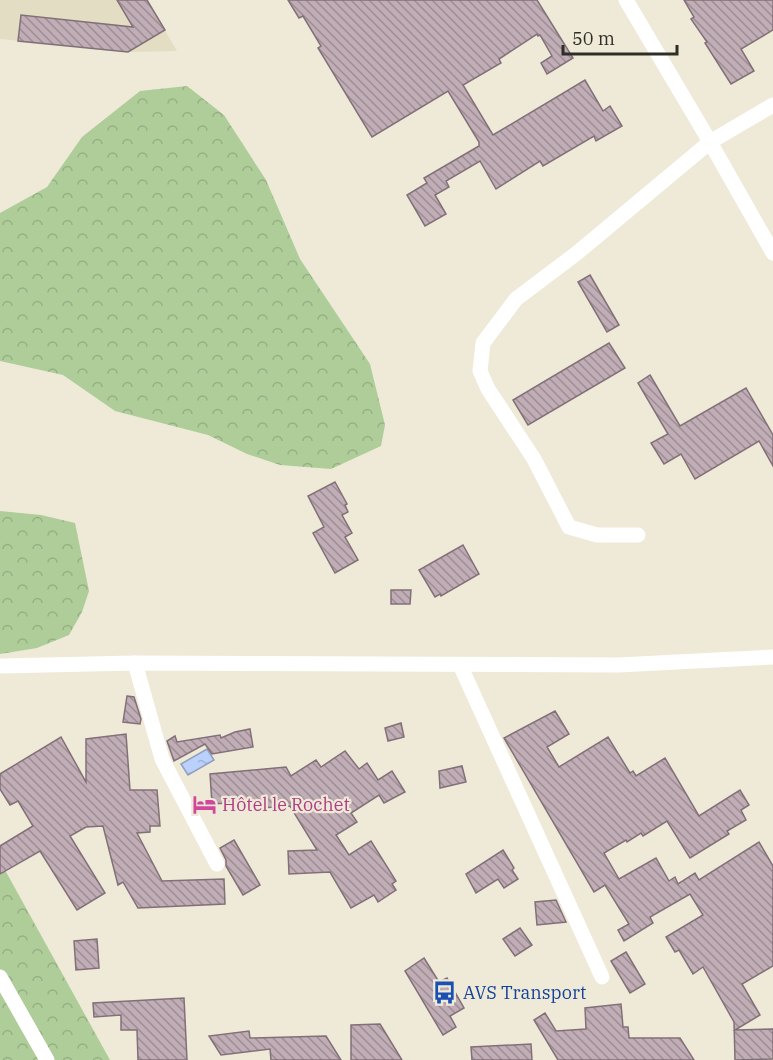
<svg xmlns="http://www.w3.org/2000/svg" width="773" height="1060" font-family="'IBM Plex Serif',serif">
  <defs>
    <pattern id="forest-crowns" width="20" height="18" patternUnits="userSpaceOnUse" patternTransform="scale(1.5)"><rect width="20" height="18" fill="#aecd99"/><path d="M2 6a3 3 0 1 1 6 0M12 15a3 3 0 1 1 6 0" fill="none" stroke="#96b084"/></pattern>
    <pattern id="water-ripples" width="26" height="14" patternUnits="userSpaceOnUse" patternTransform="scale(1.5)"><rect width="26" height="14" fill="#bad0fd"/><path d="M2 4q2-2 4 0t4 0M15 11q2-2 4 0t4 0" fill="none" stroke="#a0b3d9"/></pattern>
    <pattern id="building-back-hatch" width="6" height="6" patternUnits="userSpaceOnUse" patternTransform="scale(1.5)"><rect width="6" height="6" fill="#c1adb6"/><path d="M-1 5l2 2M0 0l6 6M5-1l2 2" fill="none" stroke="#9d8d94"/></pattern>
  </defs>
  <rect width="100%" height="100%" fill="#eeead7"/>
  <!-- built -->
  <path fill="#e3dec3" d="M0,0H147L177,51L131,52L0,39Z"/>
  <!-- forest -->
  <g fill="url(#forest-crowns)">
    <path d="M187,86L224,115L266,180L300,259L370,364L385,425L381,446L331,469L280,465L247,454L208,435L115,411L63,375L0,361V213L47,187L82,137L140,91Z"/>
    <path d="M0,511L41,515L75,523L89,591L82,612L69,635L37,648L0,654Z"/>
    <path d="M0,861L110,1060H0Z"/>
  </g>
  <!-- water -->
  <path fill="url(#water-ripples)" stroke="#909fbc" stroke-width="1.5" d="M207,749L214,760L188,775L181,764Z"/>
  <!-- building -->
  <g fill="url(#building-back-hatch)" stroke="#827078" stroke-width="1.5">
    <path d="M117,0H147L165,30L128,52L18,41L21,15L133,27Z"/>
    <path d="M288,0H537L573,58L547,74L541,63L552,56L540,35L538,36L537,34L499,59L501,63L463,85L493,135L585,80L603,111L610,106L622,126L596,141L594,136L543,166L540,161L496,189L480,161L446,181L449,187L435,195L446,214L425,226L407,195L427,183L424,178L479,146V142L448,91L372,137L318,48L321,46L303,16L299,18Z"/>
    <path d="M684,0H773V30L741,49L754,71L731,84L705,43L707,42L691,19L694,17Z"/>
    <path d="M590,275L619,325L607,332L578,282Z"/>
    <path d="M609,343L625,368L528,425L513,400Z"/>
    <path d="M650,375L680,426L746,388L773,435V466L759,441L695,479L681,454L664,464L651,443L668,434L638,383Z"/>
    <path d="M335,482L347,504L345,505L348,512L342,515L352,533L345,537L358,560L335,573L313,533L324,527L308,496Z"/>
    <path d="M463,545L479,574L441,596L440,594L435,597L419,570Z"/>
    <path d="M391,590H411L410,604H391Z"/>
    <path d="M127,696L134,697L141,719L140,724L123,722Z"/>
    <path d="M555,711L569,734L547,747L559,767L608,737L630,773L633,771L636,776L665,758L699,816L740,790L749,805L741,810L746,820L727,831L729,834L690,858L667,821L643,836L641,833L627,842L626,840L604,853L619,879L656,858L669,881L675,877L678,884L695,873L699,880L759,842L773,866V966L742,984L760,1015L735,1030L773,1029V1059L735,1060L734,1022L703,967L693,974L679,950L675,952L666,937L703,915L690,894L650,917L653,923L624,941L618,930L629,924L605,885L594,892L504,738Z"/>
    <path d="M401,723L404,737L388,741L385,728Z"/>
    <path d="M250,729L253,747L212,754L205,744L174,761L167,741L175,736L177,742L220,735L221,738L235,732Z"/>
    <path d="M126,734L130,790H157L160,826H150V832L137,833L162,881L224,879L225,904L138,908L123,882L118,885L103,826L86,827L70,836L105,893L77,910L40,851L0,874V846L33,826L18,801L10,805L0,789V774L61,737L86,782V739Z"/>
    <path d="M345,751L359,769L367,763L378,780L392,771L405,792L384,803L379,795L351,813L357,822L336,835L349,855L371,841L396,881L392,884L396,890L378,902L374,895L351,908L330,872L289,874L288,851L317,850L290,806L247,809L246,802L212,804L210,774L286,767L291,776L316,760L321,767Z"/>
    <path d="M462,766L466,782L440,788L439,771Z"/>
    <path d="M234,840L260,885L243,895L226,866V860L220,848Z"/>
    <path d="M503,850L514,868L512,870L518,879L504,888L498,879L476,893L466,874Z"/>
    <path d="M556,900L566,922L537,925L535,902Z"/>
    <path d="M520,928L532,945L515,956L503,939Z"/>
    <path d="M97,939L99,968L76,970L74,941Z"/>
    <path d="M626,952L645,984L630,993L611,961Z"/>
    <path d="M424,958L439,982L447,978L464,1008L450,1016L456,1027L443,1035L405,971Z"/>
    <path d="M184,998L187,1060H138L137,1030H121V1015L94,1017L93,1003Z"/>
    <path d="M621,1004L623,1027H628L629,1038H680L694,1060H558L534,1020L545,1013L556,1031L586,1029L585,1008Z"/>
    <path d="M380,1024L402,1060H351V1025Z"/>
    <path d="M249,1031L250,1038L326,1036L341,1060H271L270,1049L221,1055L209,1036Z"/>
    <path d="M531,1044L532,1060H472L471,1047Z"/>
  </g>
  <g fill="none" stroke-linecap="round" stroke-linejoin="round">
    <!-- minor -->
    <g stroke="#fff" stroke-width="15">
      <path d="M626,0L710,142L773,253"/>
      <path d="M638,535H597L569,527L534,459L488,389L480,371L483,343L516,299L577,253L710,142L773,105"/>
      <path d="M135,663L162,759L217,864"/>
      <path d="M460,665L602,977"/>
      <path d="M0,666L135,663L619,665L773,657"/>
      <path d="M0,977L47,1060"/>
    </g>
  </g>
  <!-- icons -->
  <defs>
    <symbol id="hotel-bare" viewBox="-9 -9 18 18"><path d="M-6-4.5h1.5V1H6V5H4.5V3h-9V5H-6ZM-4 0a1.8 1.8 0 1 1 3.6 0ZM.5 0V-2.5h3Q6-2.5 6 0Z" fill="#d1479c" stroke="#eeead7" stroke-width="2.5" paint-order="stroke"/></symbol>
    <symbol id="bus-bare" viewBox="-9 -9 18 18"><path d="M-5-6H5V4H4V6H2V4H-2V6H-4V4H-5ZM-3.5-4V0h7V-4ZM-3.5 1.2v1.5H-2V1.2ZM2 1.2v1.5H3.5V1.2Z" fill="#1a4fb4" stroke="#eeead7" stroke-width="2.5" paint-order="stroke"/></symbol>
  </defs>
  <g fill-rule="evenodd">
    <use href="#hotel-bare" x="188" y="788" width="33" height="33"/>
    <use href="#bus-bare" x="428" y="976" width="33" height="33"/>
  </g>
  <g text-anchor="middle" stroke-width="4.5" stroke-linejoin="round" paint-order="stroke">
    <!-- hotel labels -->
    <g font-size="18" fill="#b23c85" stroke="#eeead7" text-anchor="start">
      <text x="222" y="811">Hôtel le Rochet</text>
    </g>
    <!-- transit labels -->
    <g font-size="18" fill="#164399" stroke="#eeead7" text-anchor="start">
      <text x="463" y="999">AVS Transport</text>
    </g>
  </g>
  <!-- scale -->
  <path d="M563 45v9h114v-9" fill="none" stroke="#2f2e26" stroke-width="3"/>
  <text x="572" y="45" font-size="18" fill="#2f2e26" stroke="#eeead7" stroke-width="4.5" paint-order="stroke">50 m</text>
</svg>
